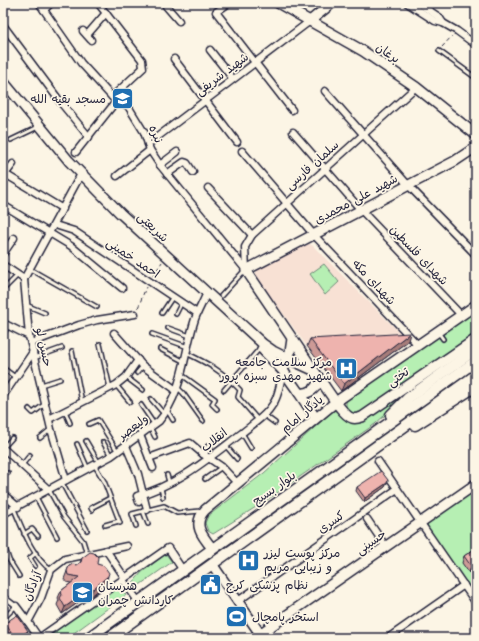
<svg xmlns="http://www.w3.org/2000/svg" width="479" height="641" font-family="Kalam,'Playpen Sans Arabic',sans-serif">
  <rect width="100%" height="100%" fill="#fcf5e5"/>
  <filter id="ink" filterUnits="userSpaceOnUse"><feTurbulence type="fractalNoise" baseFrequency=".025" numOctaves="2"/><feDisplacementMap in="SourceGraphic" scale="8" xChannelSelector="R" yChannelSelector="G"/><feConvolveMatrix kernelMatrix="1 2 1 2 8 2 1 2 1" color-interpolation-filters="sRGB"/></filter>
  <g filter="url(#ink)">
    <!-- built -->
    <path fill="#f8e1d4" d="M308,243L313,246L407,340L306,345L255,275L257,270Z"/>
    <!-- green -->
    <g fill="#b6efb3" stroke="#6c8877">
      <path d="M324,264L339,282L325,295L310,274Z"/>
      <path d="M476,309V334L359,415L352,414L346,407V399Z"/>
      <path d="M428,377L375,424L264,502L213,534L208,531L205,523L208,516L264,473L334,410L350,421Z"/>
      <path d="M358,453L359,454L101,638H95Z"/>
      <path d="M470,491L476,499V599L423,523Z"/>
      <path d="M166,554L172,562L134,589L131,585L142,572Z"/>
      <path d="M119,585L126,595L67,638H53V632Z"/>
    </g>
    <g fill="none" stroke-linecap="round" stroke-linejoin="round">
      <defs>
        <g id="lane">
          <path d="M439,51L476,78"/>
          <path d="M11,140L36,128"/>
          <path d="M30,269L97,307"/>
          <path d="M3,290L18,275"/>
          <path d="M221,296L244,271"/>
          <path d="M26,305L45,313"/>
          <path d="M162,313L172,298"/>
          <path d="M176,314L181,304"/>
          <path d="M168,328L190,336"/>
          <path d="M438,332L443,339"/>
          <path d="M152,334L188,347"/>
          <path d="M3,335L8,326"/>
          <path d="M100,344L110,388"/>
          <path d="M160,349L185,362"/>
          <path d="M72,351L82,402"/>
          <path d="M186,353C209,364 222,371 240,390L238,397L258,420"/>
          <path d="M34,358L62,348"/>
          <path d="M3,368L15,377"/>
          <path d="M137,373L143,366"/>
          <path d="M182,375L215,399L212,404L217,409"/>
          <path d="M126,377L143,390"/>
          <path d="M41,385L60,379"/>
          <path d="M116,385L130,402"/>
          <path d="M177,387L183,393L203,421"/>
          <path d="M224,390L260,348"/>
          <path d="M151,399L164,414"/>
          <path d="M141,405L154,424"/>
          <path d="M29,409L33,413L45,404"/>
          <path d="M167,410L173,420"/>
          <path d="M65,411L70,423"/>
          <path d="M264,415L275,423"/>
          <path d="M89,424L98,420L118,452"/>
          <path d="M150,427L155,437"/>
          <path d="M242,433L251,448"/>
          <path d="M40,438L51,429"/>
          <path d="M86,441L99,463"/>
          <path d="M103,442L111,456"/>
          <path d="M77,444L88,469"/>
          <path d="M226,446L237,459"/>
          <path d="M3,448L12,438"/>
          <path d="M22,465L30,455"/>
          <path d="M95,466L104,481L120,523"/>
          <path d="M3,475L8,473"/>
          <path d="M167,475L169,482"/>
          <path d="M205,479L222,467"/>
          <path d="M62,483L87,530"/>
          <path d="M161,488L163,497"/>
          <path d="M49,490L64,517L83,541L87,554"/>
          <path d="M36,497L57,537"/>
          <path d="M14,509C22,528 33,558 51,570"/>
          <path d="M92,510L91,508L110,498"/>
          <path d="M143,511L148,524"/>
          <path d="M105,525L119,521"/>
          <path d="M136,526L132,514L164,506L177,513L201,511"/>
          <path d="M24,534L32,529L38,536"/>
          <path d="M3,542L9,560L19,576"/>
          <path d="M35,566L30,558L36,553"/>
          <path d="M3,596L16,606L3,619"/>
        </g>
        <g id="street">
          <path d="M39,3L81,63L112,97L128,106L144,132L150,150L160,165L246,270"/>
          <path d="M98,3L142,60L143,68L112,97"/>
          <path d="M169,3L166,6L179,21"/>
          <path d="M229,3L216,12L292,110"/>
          <path d="M407,3L435,21L443,23L457,31L476,45"/>
          <path d="M418,3L439,17L443,23"/>
          <path d="M44,10L51,3"/>
          <path d="M3,25L62,104L89,137"/>
          <path d="M83,31L91,40"/>
          <path d="M87,35L106,13"/>
          <path d="M210,50L233,79"/>
          <path d="M174,59L237,142"/>
          <path d="M325,91L408,185L476,255"/>
          <path d="M293,132L361,210L461,315"/>
          <path d="M148,144L310,21"/>
          <path d="M242,151L314,235L418,345"/>
          <path d="M76,152L118,99"/>
          <path d="M160,165L177,152"/>
          <path d="M5,174L63,209"/>
          <path d="M167,174L184,162L187,163L193,172"/>
          <path d="M117,176L150,150"/>
          <path d="M3,177L13,164"/>
          <path d="M208,188L252,235"/>
          <path d="M3,205L71,246L122,288"/>
          <path d="M55,225L74,231L197,313"/>
          <path d="M3,254L14,238"/>
          <path d="M3,265L24,279"/>
          <path d="M246,270L245,247L252,235L416,87"/>
          <path d="M24,279L29,336L51,429L66,480"/>
          <path d="M24,279L81,174"/>
          <path d="M3,323L29,336"/>
          <path d="M114,333L143,366L176,390"/>
          <path d="M31,343L79,325L97,320L135,314"/>
          <path d="M3,396L33,352"/>
          <path d="M49,419L116,385L126,377L138,360"/>
          <path d="M140,435L153,468"/>
          <path d="M126,446L138,474L147,510"/>
          <path d="M3,448L49,490"/>
          <path d="M203,454L209,447"/>
          <path d="M149,458L190,443L203,454L222,467L238,484"/>
          <path d="M378,461L476,603"/>
          <path d="M3,494L18,507"/>
          <path d="M139,502L137,496C178,485 209,458 242,433C253,424 266,416 273,404C280,394 279,382 284,372"/>
          <path d="M3,514L111,456L159,421C183,393 184,352 195,319C198,311 202,304 205,297"/>
          <path d="M367,519L386,547"/>
          <path d="M106,550L125,578"/>
          <path d="M123,580L138,601"/>
          <path d="M238,601L397,489"/>
          <path d="M16,606L28,622"/>
          <path d="M39,638L168,548L182,569"/>
          <path d="M39,638L28,622L41,598L51,570L65,559L127,546"/>
          <path d="M388,638L464,585"/>
        </g>
        <g id="secondary">
          <path d="M278,3L363,51L416,87L476,135"/>
          <path d="M310,21L332,3"/>
          <path d="M3,81L69,161L120,213L263,344L273,351L289,359L292,339"/>
          <path d="M262,349L284,372"/>
          <path d="M313,370L289,359L283,365L284,372L299,393C309,395 318,388 319,378L246,270L455,161L476,147"/>
          <path d="M319,378C325,386 343,416 352,418C355,419 359,418 362,417L476,339"/>
          <path d="M299,393L315,417"/>
          <path d="M212,548C202,536 192,524 205,510L337,401L476,305"/>
          <path d="M212,564L263,638"/>
          <path d="M254,638L476,484"/>
        </g>
        <g id="primary">
          <path d="M391,415L408,398L476,349"/>
          <path d="M415,425L476,386"/>
          <path d="M88,638L476,361"/>
          <path d="M109,638L476,375"/>
        </g>
      </defs>
      <!-- lane casing -->
      <use href="#lane" stroke="#22223b" stroke-width="6"/>
      <!-- street casing -->
      <use href="#street" stroke="#22223b" stroke-width="9"/>
      <!-- secondary casing -->
      <use href="#secondary" stroke="#22223b" stroke-width="12"/>
      <!-- primary casing -->
      <use href="#primary" stroke="#22223b" stroke-width="13"/>
      <!-- path -->
      <g stroke="#22223b" stroke-width="1" stroke-dasharray="4 3" stroke-linecap="butt">
        <path d="M442,47L452,36"/>
        <path d="M153,276L162,262"/>
        <path d="M138,308L146,287"/>
      </g>
      <!-- lane -->
      <use href="#lane" stroke="#fcf5e5" stroke-width="3"/>
      <!-- street -->
      <use href="#street" stroke="#fcf5e5" stroke-width="6"/>
      <!-- secondary -->
      <use href="#secondary" stroke="#fcf5e5" stroke-width="9"/>
      <!-- primary -->
      <use href="#primary" stroke="#fcf5e5" stroke-width="10"/>
    </g>
    <!-- wall -->
    <g fill="#cd9a96" stroke="#22223b">
      <path d="M310,339L408,341L341,391L307,346Z"/>
      <path d="M388,480L385,487L364,502L356,491L357,487Z"/>
      <path d="M476,548V568L469,573L462,563L464,556Z"/>
      <path d="M82,558L97,564L106,584L90,597L89,595L62,614L57,605L59,600L58,598L61,591L71,583L66,582L64,579L69,566L77,565L80,563Z"/>
      <path d="M5,623L25,638H3V628Z"/>
    </g>
    <!-- shaded-wall -->
    <g fill="#a77d7a" stroke="#22223b">
      <path d="M410,333L408,341L341,391L344,384Z"/>
      <path d="M387,483L385,487L364,502L365,498Z"/>
      <path d="M476,563V568L469,573L471,566Z"/>
      <path d="M108,576L106,584L90,597L93,589Z"/>
      <path d="M92,588L89,595L62,614L65,607Z"/>
      <path d="M28,631L25,638H17Z"/>
    </g>
    <!-- building -->
    <g fill="#eeb3ae" stroke="#22223b">
      <path d="M410,333L344,384L310,339Z"/>
      <path d="M381,471L388,480L387,483L365,498L357,487Z"/>
      <path d="M476,548V563L471,566L464,556Z"/>
      <path d="M90,552L94,553L98,557L97,564L104,566L109,573L108,576L93,589L92,588L65,607L60,598L62,595L61,591L79,577L68,575L67,571L69,566L73,564L77,565L81,562L82,558Z"/>
      <path d="M17,615L28,631L17,638H15L5,623Z"/>
    </g>
  </g>
  <!-- icons -->
  <defs>
    <symbol id="school-square" viewBox="-11 -11 22 22"><rect x="-9" y="-9" width="18" height="18" rx="4" fill="#1f6fb2" stroke="#fcf5e5"/><path d="M0-5L7-2L0 1L-7-2ZM-4 1L0 2.5L4 1V4Q0 6-4 4Z" fill="#fff"/></symbol>
    <symbol id="hospital-square" viewBox="-11 -11 22 22"><rect x="-9" y="-9" width="18" height="18" rx="4" fill="#1f6fb2" stroke="#fcf5e5"/><path d="M-5-5h3v3.5h4V-5h3V5h-3V1.5h-4V5h-3Z" fill="#fff"/></symbol>
    <symbol id="civic-square" viewBox="-11 -11 22 22"><rect x="-9" y="-9" width="18" height="18" rx="4" fill="#1f6fb2" stroke="#fcf5e5"/><path d="M-.6-6.5H3V-4.5H.6V-3L4-1V1h2V6H-6V1h2V-1L-.6-3ZM-1.2 2.5V6h2.4V2.5Z" fill="#fff"/></symbol>
    <symbol id="stadium-square" viewBox="-11 -11 22 22"><rect x="-9" y="-9" width="18" height="18" rx="4" fill="#1f6fb2" stroke="#fcf5e5"/><path d="M0-5a6.5 5 0 1 0 0 10a6.5 5 0 1 0 0-10ZM-3.5-1.8h7v3.6h-7Z" fill="#fff"/></symbol>
  </defs>
  <g fill-rule="evenodd">
    <use href="#school-square" x="110" y="86" width="25" height="25"/>
    <use href="#hospital-square" x="334" y="356" width="25" height="25"/>
    <use href="#hospital-square" x="236" y="548" width="25" height="25"/>
    <use href="#civic-square" x="198" y="572" width="25" height="25"/>
    <use href="#school-square" x="70" y="580" width="25" height="25"/>
    <use href="#stadium-square" x="224" y="604" width="25" height="25"/>
  </g>
  <g text-anchor="middle" stroke-width="3.5" stroke-linejoin="round" paint-order="stroke">
    <!-- street labels -->
    <g font-size="12" fill="#22223b" stroke="#fcf5e5">
      <text transform="translate(388 53) rotate(34)" y="4">برغان</text>
      <text transform="translate(222 74) rotate(-37)" y="4">شهید شریفی</text>
      <text transform="translate(156 134) rotate(66)" y="4">نبره</text>
      <text transform="translate(312 165) rotate(-42)" y="4">سلمان فارسی</text>
      <text transform="translate(356 199) rotate(-28)" y="4">شهید علی محمدی</text>
      <text transform="translate(153 227) rotate(43)" y="4">شریعتی</text>
      <text transform="translate(419 255) rotate(46)" y="4">شهدای فلسطین</text>
      <text transform="translate(133 258) rotate(34)" y="4">احمد خمینی</text>
      <text transform="translate(374 282) rotate(47)" y="4">شهدای مکه</text>
      <text transform="translate(44 347) rotate(78)" y="4">حسن لو</text>
      <text transform="translate(398 377) rotate(-35)" y="4">تختی</text>
      <text transform="translate(302 414) rotate(-40)" y="4">یادگار امام</text>
      <text transform="translate(133 427) rotate(-37)" y="4">ولیعصر</text>
      <text transform="translate(214 440) rotate(-38)" y="4">انقلاب</text>
      <text transform="translate(274 488) rotate(-35)" y="4">بلوار بسیج</text>
      <text transform="translate(331 522) rotate(-35)" y="4">کسری</text>
      <text transform="translate(371 542) rotate(-35)" y="4">حسینی</text>
      <text transform="translate(32 586) rotate(-68)" y="4">آزادگان</text>
    </g>
    <!-- poi labels -->
    <g font-size="12" fill="#22223b" stroke="#fcf5e5" text-anchor="start">
      <text x="106" y="103" text-anchor="end">مسجد بقیه الله</text>
      <text x="332" y="366" text-anchor="end">مرکز سلامت جامعه<tspan x="332" dy="14">شهید مهدی سبزه پرور</tspan></text>
      <text x="264" y="557">مرکز پوست لیزر<tspan x="264" dy="14">و زیبایی مریم</tspan></text>
      <text x="226" y="589">نظام پزشکی کرج</text>
      <text x="98" y="590">هنرستان<tspan x="98" dy="14">کاردانش چمران</tspan></text>
      <text x="252" y="621">استخر پامچال</text>
    </g>
  </g>
  <!-- margin -->
  <rect width="479" height="641" fill="none" stroke="#fcf5e5" stroke-width="16"/>
  <rect x="8" y="8" width="463" height="625" fill="none" stroke="#22223b" stroke-width="1.5" filter="url(#ink)"/>
</svg>
